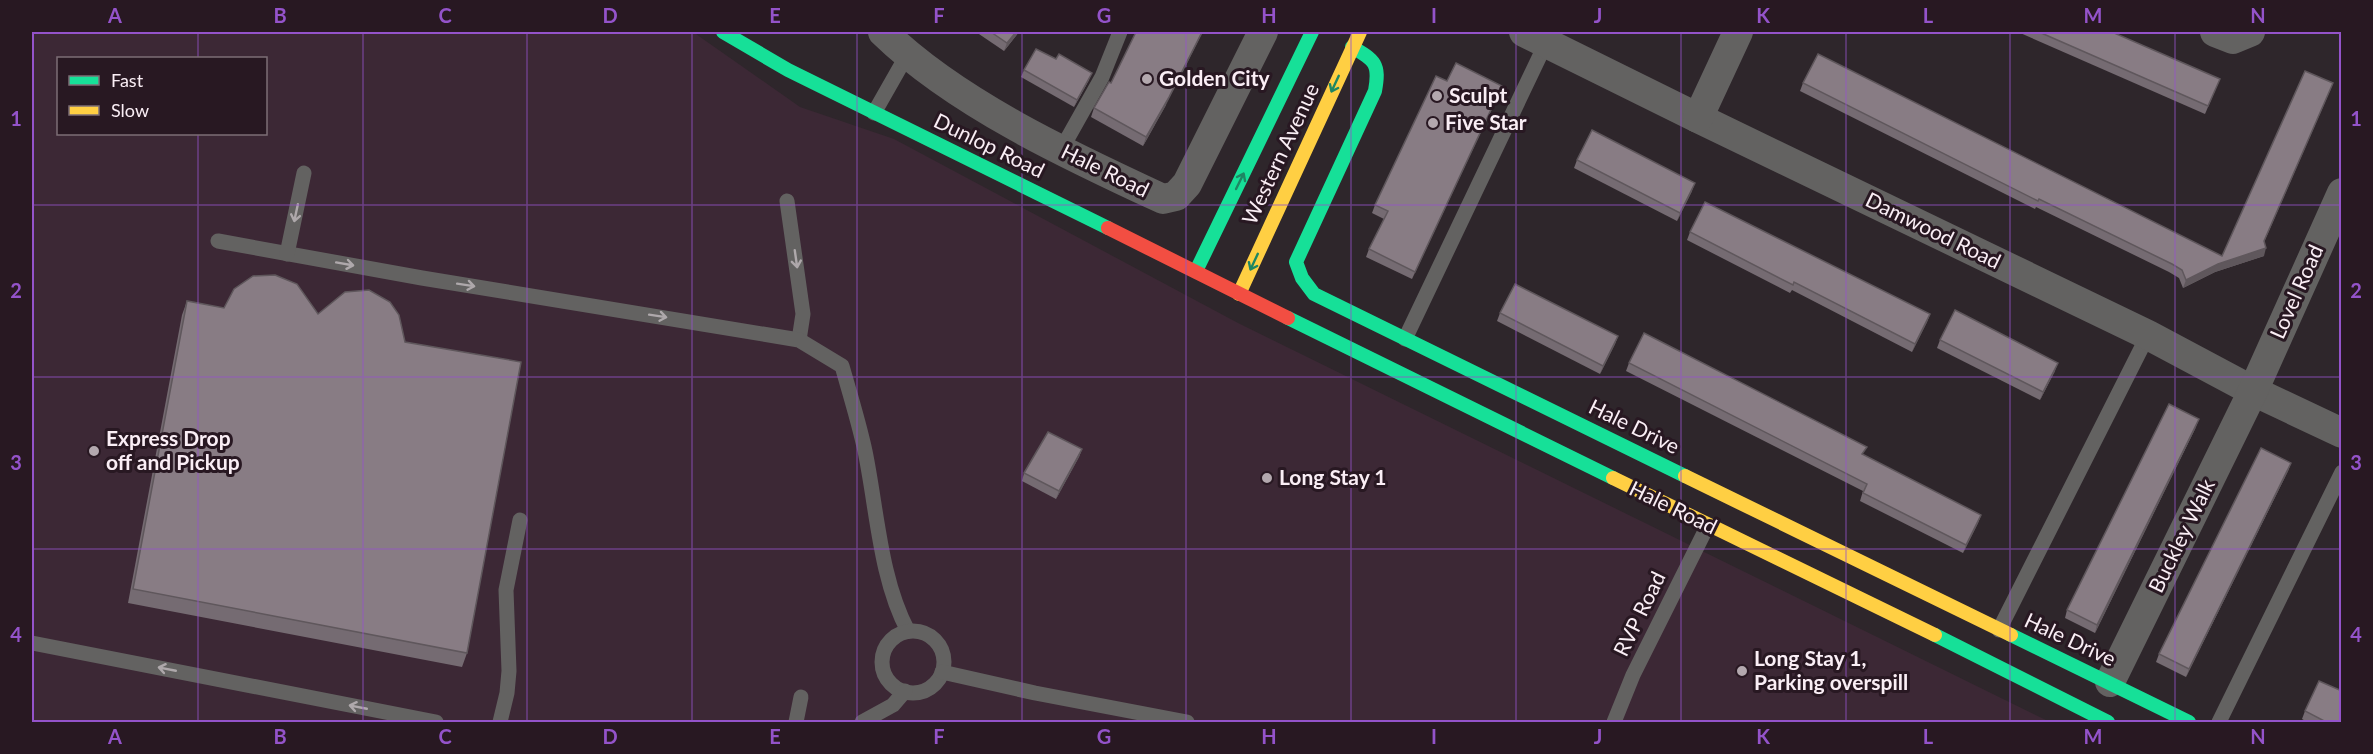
<svg xmlns="http://www.w3.org/2000/svg" width="2373" height="754" font-family="Lato,sans-serif">
  <rect width="100%" height="100%" fill="#2e262b"/>
  <!-- built -->
  <path fill="#3c2835" fill-rule="evenodd" d="M32,32H693L800,107L894,139L1238,323L2050,722H32ZM58,58H266V134H58Z"/>
  <g fill="none" stroke-linecap="round" stroke-linejoin="round">
    <!-- lane -->
    <g stroke="#636261" stroke-width="15">
      <path d="M874,113L907,55"/>
      <path d="M1061,150L1102,77L1120,32"/>
      <path d="M787,201L803,314L799,340"/>
      <path d="M218,241L422,278L799,340L842,366C850,394 859,423 865,451C877,509 880,579 908,631"/>
      <path d="M287,254L304,173"/>
      <path d="M1405,339L1546,43"/>
      <path d="M1999,630L2148,335"/>
      <circle cx="913" cy="662" r="31"/>
      <path d="M32,643L436,722"/>
      <path d="M942,672L1035,693L1187,722"/>
      <path d="M500,722L507,693L509,671L506,590L520,520"/>
      <path d="M796,722L801,697"/>
      <path d="M862,722L893,705L905,691"/>
      <path d="M1614,722L1633,675L1708,525"/>
      <path d="M2219,722L2342,472"/>
    </g>
    <!-- street -->
    <g stroke="#636261" stroke-width="30">
      <path d="M883,32C956,103 1070,156 1163,199L1176,196L1187,184L1263,32"/>
      <path d="M1524,32L1698,118L2148,335L2253,391L2342,433"/>
      <path d="M2215,32L2233,39L2250,32"/>
      <path d="M1698,118L1738,32"/>
      <path d="M2110,682L2253,391L2342,193"/>
    </g>
    <!-- fast -->
    <g stroke="#16e098" stroke-width="14">
      <path d="M723,32L788,70L1108,228"/>
      <path d="M1352,47C1375,60 1380,64 1375,91L1296,262L1302,278L1314,294L1685,476"/>
      <path d="M1196,271L1312,32"/>
      <path d="M1288,318L1613,478"/>
      <path d="M1935,635L2108,722"/>
      <path d="M2011,635L2189,722"/>
    </g>
    <!-- slow -->
    <g stroke="#ffcf43" stroke-width="14">
      <path d="M1239,294L1360,32"/>
      <path d="M1685,476L2011,635"/>
      <path d="M1613,478L1935,635"/>
    </g>
    <!-- jam -->
    <path stroke="#f24e42" stroke-width="14" d="M1108,228L1288,318"/>
  </g>
  <!-- wall -->
  <g fill="#756b72">
    <path d="M976,32H1019L1004,51Z"/>
    <path d="M2018,32H2112L2220,79L2205,114Z"/>
    <path d="M1056,59L1089,80L1074,107L1021,77L1024,70Z"/>
    <path d="M1447,81L1502,86L1412,279L1366,257L1369,249L1384,219L1372,213L1375,205Z"/>
    <path d="M1803,83L2222,256L2333,83L2264,242V256L2215,272L2183,288L2179,278L2169,272L2036,207L2035,209L1800,91Z"/>
    <path d="M1166,105L1143,146L1091,117L1094,108Z"/>
    <path d="M1577,160L1692,191L1677,221L1574,168Z"/>
    <path d="M1690,232L1930,314L1927,322L1912,352L1792,290L1790,293L1687,240Z"/>
    <path d="M187,301L224,308L318,314L467,653L462,667L128,603L182,315Z"/>
    <path d="M1500,313L1618,336L1615,344L1600,374L1497,321Z"/>
    <path d="M1940,340L2055,371L2040,400L1937,348Z"/>
    <path d="M1629,363L1863,455L1981,515L1978,523L1963,553L1860,501L1863,491L1626,371Z"/>
    <path d="M2196,427L2095,633L2065,618L2067,610Z"/>
    <path d="M1082,449L1079,457L1056,499L1022,481L1024,473Z"/>
    <path d="M2291,463L2288,471L2186,677L2156,662L2159,654Z"/>
    <path d="M2305,711L2342,723H2309L2302,719Z"/>
  </g>
  <!-- shaded-wall -->
  <g fill="#5f575c">
    <path d="M1016,32H1019L1004,51L1007,43Z"/>
    <path d="M1202,32H1203L1166,105L1143,146L1146,137Z"/>
    <path d="M1092,73L1089,80L1074,107L1077,100Z"/>
    <path d="M2333,83L2330,91L2261,249L2264,241Z"/>
    <path d="M1502,86L1499,94L1412,279L1415,272Z"/>
    <path d="M1695,183L1692,191L1677,221L1680,213Z"/>
    <path d="M2266,248L2264,256L2215,272L2183,288L2186,280L2218,264Z"/>
    <path d="M1930,314L1927,322L1912,352L1915,344Z"/>
    <path d="M1618,336L1615,344L1600,374L1603,366Z"/>
    <path d="M2058,363L2055,371L2040,400L2043,392Z"/>
    <path d="M2199,419L2196,427L2095,633L2097,625Z"/>
    <path d="M1082,449L1079,457L1056,499L1059,491Z"/>
    <path d="M2291,463L2288,471L2186,677L2189,669Z"/>
    <path d="M1981,515L1978,523L1963,553L1966,545Z"/>
  </g>
  <!-- building -->
  <g fill="#887c84" stroke="#5f575c" stroke-width="1.5">
    <path d="M991,32H1016L1007,43Z"/>
    <path d="M1136,32H1202L1169,97L1146,137L1094,108L1109,82L1111,83Z"/>
    <path d="M2039,32H2112L2220,79L2208,106Z"/>
    <path d="M1036,49L1056,59L1059,54L1092,73L1077,100L1024,70Z"/>
    <path d="M1818,54L2222,256L2305,71L2333,83L2264,241L2266,248L2218,264L2186,280L2182,270L2172,264L2039,199L2038,201L1803,83Z"/>
    <path d="M1456,63L1502,86L1415,272L1369,249L1388,211L1375,205L1436,76L1447,81Z"/>
    <path d="M1592,130L1695,183L1680,213L1577,160Z"/>
    <path d="M1705,202L1930,314L1915,344L1794,282L1793,285L1690,232Z"/>
    <path d="M275,275L297,284L318,314L345,292L369,290L390,302L399,315L405,342L521,362L467,653L133,589L187,301L224,308L234,289L253,276Z"/>
    <path d="M1515,284L1618,336L1603,366L1500,313Z"/>
    <path d="M1955,310L2058,363L2043,392L1940,340Z"/>
    <path d="M1644,333L1867,447L1862,454L1981,515L1966,545L1863,493L1867,484L1629,363Z"/>
    <path d="M2169,404L2199,419L2097,625L2067,610Z"/>
    <path d="M1048,432L1082,449L1059,491L1024,473Z"/>
    <path d="M2261,448L2291,463L2189,669L2159,654Z"/>
    <path d="M2319,681L2342,691V723H2328L2305,711Z"/>
  </g>
  <!-- one-way arrows -->
  <defs><path id="oneway-shaft" d="M-6 0H5M1.5-3L5.5 0L1.5 3" fill="none" stroke-width="1.6" stroke-linecap="round" stroke-linejoin="round" transform="scale(1.5)"/></defs>
  <g stroke="#1e8663">
    <use href="#oneway-shaft" transform="translate(1335 84) rotate(115)"/>
    <use href="#oneway-shaft" transform="translate(1240 181) rotate(-64)"/>
    <use href="#oneway-shaft" transform="translate(1254 262) rotate(115)"/>
  </g>
  <g stroke="#aea8ab">
    <use href="#oneway-shaft" transform="translate(296 213) rotate(102)"/>
    <use href="#oneway-shaft" transform="translate(796 259) rotate(82)"/>
    <use href="#oneway-shaft" transform="translate(345 264) rotate(10)"/>
    <use href="#oneway-shaft" transform="translate(466 285) rotate(9)"/>
    <use href="#oneway-shaft" transform="translate(658 316) rotate(9)"/>
    <use href="#oneway-shaft" transform="translate(167 669) rotate(-169)"/>
    <use href="#oneway-shaft" transform="translate(358 707) rotate(-169)"/>
  </g>
  <!-- grid -->
  <path fill="none" stroke="#9453ca" stroke-width="1.5" stroke-opacity="0.55" d="M198,32V58M363,32V722M527,32V722M692,32V722M857,32V722M1022,32V722M1186,32V722M1351,32V722M1516,32V722M1681,32V722M1846,32V722M2010,32V722M2175,32V722M198,134V722M32,205H2342M32,377H2342M32,549H2342"/>
  <!-- markers -->
  <g fill="#b3a8ae" stroke="#281822" stroke-width="2">
    <circle cx="1147" cy="79" r="6"/>
    <circle cx="1437" cy="96" r="6"/>
    <circle cx="1433" cy="123" r="6"/>
    <circle cx="94" cy="451" r="6"/>
    <circle cx="1267" cy="478" r="6"/>
    <circle cx="1742" cy="671" r="6"/>
  </g>
  <g text-anchor="middle" stroke-width="6" stroke-linejoin="round" paint-order="stroke">
    <!-- poi labels -->
    <g font-size="21" font-weight="bold" fill="#faeef5" stroke="#281822" text-anchor="start">
      <text x="1159" y="86">Golden City</text>
      <text x="1449" y="103">Sculpt</text>
      <text x="1445" y="130">Five Star</text>
      <text x="106" y="446">Express Drop<tspan x="106" dy="24">off and Pickup</tspan></text>
      <text x="1279" y="485">Long Stay 1</text>
      <text x="1754" y="666">Long Stay 1,<tspan x="1754" dy="24">Parking overspill</tspan></text>
    </g>
    <!-- street labels -->
    <g font-size="21" fill="#faeef5" stroke="#281822">
      <text transform="translate(989 146) rotate(26)" y="7">Dunlop Road</text>
      <text transform="translate(1281 154) rotate(-65)" y="7">Western Avenue</text>
      <text transform="translate(1105 171) rotate(26)" y="7">Hale Road</text>
      <text transform="translate(1933 231) rotate(26)" y="7">Damwood Road</text>
      <text transform="translate(2297 292) rotate(-66)" y="7">Lovel Road</text>
      <text transform="translate(1634 427) rotate(26)" y="7">Hale Drive</text>
      <text transform="translate(1673 508) rotate(26)" y="7">Hale Road</text>
      <text transform="translate(2182 536) rotate(-64)" y="7">Buckley Walk</text>
      <text transform="translate(1640 614) rotate(-64)" y="7">RVP Road</text>
      <text transform="translate(2070 640) rotate(25)" y="7">Hale Drive</text>
    </g>
  </g>
  <!-- border -->
  <rect width="2373" height="754" fill="none" stroke="#281822" stroke-width="66"/>
  <!-- legend -->
  <rect x="57" y="57" width="210" height="78" fill="#281822" stroke="#7c6e76" stroke-width="1.5"/>
  <rect x="69" y="76" width="30" height="9" fill="#16e098" stroke="#7c6e76" stroke-width="1.5"/>
  <text x="111" y="87" font-size="18" fill="#faeef5">Fast</text>
  <rect x="69" y="106" width="30" height="9" fill="#ffcf43" stroke="#7c6e76" stroke-width="1.5"/>
  <text x="111" y="117" font-size="18" fill="#faeef5">Slow</text>
  <rect x="33" y="33" width="2307" height="688" fill="none" stroke="#9453ca" stroke-width="2"/>
  <g font-size="20" text-anchor="middle" font-weight="bold" fill="#9453ca">
    <text x="115" y="23">A</text>
    <text x="280" y="23">B</text>
    <text x="445" y="23">C</text>
    <text x="610" y="23">D</text>
    <text x="775" y="23">E</text>
    <text x="939" y="23">F</text>
    <text x="1104" y="23">G</text>
    <text x="1269" y="23">H</text>
    <text x="1434" y="23">I</text>
    <text x="1598" y="23">J</text>
    <text x="1763" y="23">K</text>
    <text x="1928" y="23">L</text>
    <text x="2093" y="23">M</text>
    <text x="2258" y="23">N</text>
    <text x="16" y="126">1</text>
    <text x="2356" y="126">1</text>
    <text x="16" y="298">2</text>
    <text x="2356" y="298">2</text>
    <text x="16" y="470">3</text>
    <text x="2356" y="470">3</text>
    <text x="16" y="642">4</text>
    <text x="2356" y="642">4</text>
    <text x="115" y="744">A</text>
    <text x="280" y="744">B</text>
    <text x="445" y="744">C</text>
    <text x="610" y="744">D</text>
    <text x="775" y="744">E</text>
    <text x="939" y="744">F</text>
    <text x="1104" y="744">G</text>
    <text x="1269" y="744">H</text>
    <text x="1434" y="744">I</text>
    <text x="1598" y="744">J</text>
    <text x="1763" y="744">K</text>
    <text x="1928" y="744">L</text>
    <text x="2093" y="744">M</text>
    <text x="2258" y="744">N</text>
  </g>
</svg>
